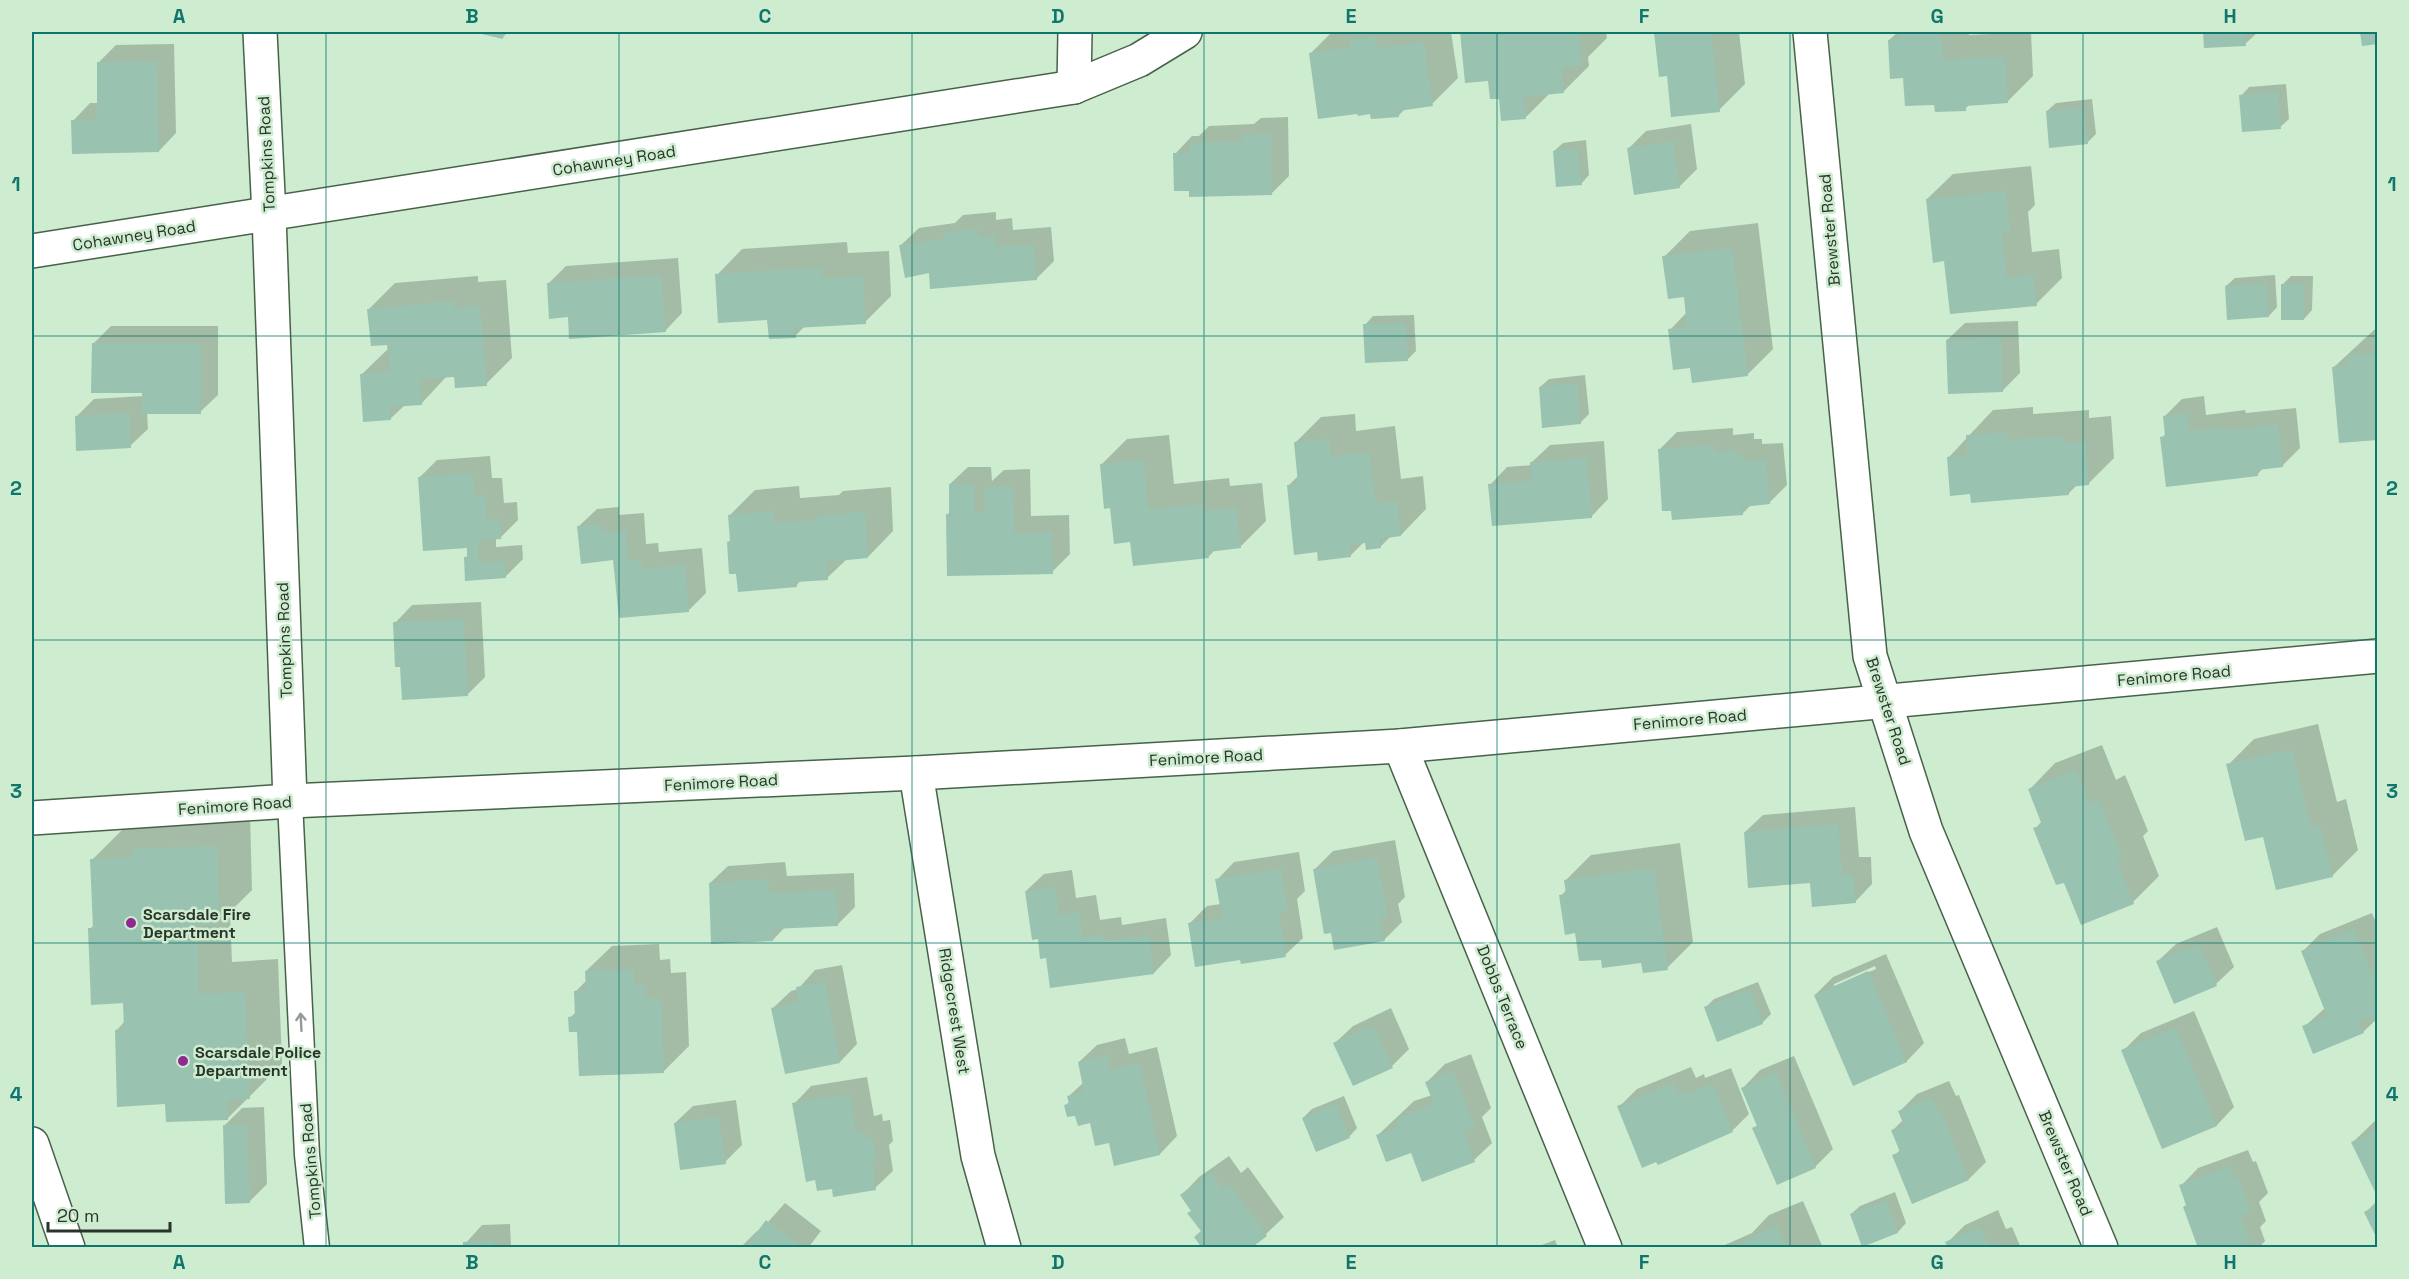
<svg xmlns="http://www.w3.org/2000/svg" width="2409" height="1279" font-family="'Space Grotesk',sans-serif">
  <rect width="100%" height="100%" fill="#ceeccf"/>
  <!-- shadow -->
  <g fill="#0003" fill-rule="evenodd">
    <path d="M475,32H508L502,38Z"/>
    <path d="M1332,32H1451L1458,78L1432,104L1406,108L1398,116L1372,113L1311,53Z"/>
    <path d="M1461,32H1606L1607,38L1588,57L1589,66L1563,92L1550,93L1526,117L1500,97L1490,79L1466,81Z"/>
    <path d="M1655,32H1739L1745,84L1719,110L1668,74L1660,75Z"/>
    <path d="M1898,32H1969V35L2031,32L2033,76L2007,102L1970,104L1965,109L1936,103L1905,76L1889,40Z"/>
    <path d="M2204,32H2258L2245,44L2205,47Z"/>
    <path d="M174,44L176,133L159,151L73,121L90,103H99L98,63L116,45Z"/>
    <path d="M2286,84L2289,119L2280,127L2241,96L2249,87Z"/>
    <path d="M2092,99L2096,134L2087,143L2047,111L2056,103Z"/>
    <path d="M1288,117L1289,176L1271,194L1190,189L1175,154L1192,136H1199L1209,126L1254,124L1261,118Z"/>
    <path d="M1691,124L1697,169L1679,187L1629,148L1646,131Z"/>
    <path d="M1586,140L1589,175L1581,184L1554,151L1563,143Z"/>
    <path d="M2031,166L2035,205L2028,212L2032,252L2059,249L2062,278L2036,304L1946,260L1927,199L1953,174Z"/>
    <path d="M996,212V220L1012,218L1013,230L1051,227L1054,261L1036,279L930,272L901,245L919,228L955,223L963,215Z"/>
    <path d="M1758,223L1773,349L1747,375L1691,366L1670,330L1687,312L1685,295L1664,257L1690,231Z"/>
    <path d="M847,242L848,253L889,251L891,296L865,322L805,326L795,336L717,275L742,249Z"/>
    <path d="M678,258L682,313L665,331L548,284L566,266Z"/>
    <path d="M2275,275L2277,307L2269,316L2226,286L2235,278Z"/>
    <path d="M478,276V282L506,280L512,358L486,384L455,375L447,376L421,404L405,405L390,419L362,374L389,348L369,309L395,283Z"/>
    <path d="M2291,276H2313L2312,310L2304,319L2283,284Z"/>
    <path d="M1414,315L1416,351L1407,360L1365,325L1373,316Z"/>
    <path d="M2018,321L2020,373L2002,391L1947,340L1965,323Z"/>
    <path d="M111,326H218V395L200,412H147L148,429L130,446L76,417L94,399L143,396V391L93,344Z"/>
    <path d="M2374,330H2378V438L2334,367Z"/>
    <path d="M1585,375L1589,414L1580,423L1540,387L1549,379Z"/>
    <path d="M2204,396L2206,415L2245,410L2246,413L2296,408L2300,448L2282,466L2263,468L2257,475L2162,438L2166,433L2165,416L2182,399Z"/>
    <path d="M2033,407V414L2089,410V418L2111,416L2114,458L2088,484L2077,485L2068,494L1971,492L1949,457L1993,410Z"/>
    <path d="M1355,414L1356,431L1395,426L1401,479L1423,476L1426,509L1401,535L1391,536L1380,547L1366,540L1350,556L1319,550L1288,486L1299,475L1295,443L1321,417Z"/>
    <path d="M1733,428V435L1754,433V439H1762V444L1783,443L1787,485L1769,503L1752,504L1742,514L1673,509L1659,450L1677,432Z"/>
    <path d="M1169,435L1174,484L1229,478L1230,486L1262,483L1266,521L1240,547L1216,549L1208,557L1132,541L1101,465L1127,439Z"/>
    <path d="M1604,441L1608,499L1591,517L1490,485L1507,467L1532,465V462L1550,445Z"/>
    <path d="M490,456L492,478H502L504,503L517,502L518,520L501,537H496V547L522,545L523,559L506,576L465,558L469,555L468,546L419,478L437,460Z"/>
    <path d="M968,467H991L992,481L1004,470L1030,469L1031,516L1069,515L1070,554L1052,572L947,515L951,511L950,484Z"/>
    <path d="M799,486L800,498L839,495L843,491L891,487L893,531L868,557L847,559L827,578L801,580L796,586L738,572L728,543L731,539L730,515L755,490Z"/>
    <path d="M619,507V515L644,513L646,544L658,543L659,552L702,548L706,593L688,611L615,559L579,526L597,509Z"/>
    <path d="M481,602L485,677L467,695L402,665L395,623L412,605Z"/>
    <path d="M2318,724L2337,802L2346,799L2358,850L2332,876L2264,835L2228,765L2254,739Z"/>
    <path d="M2102,745L2116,780L2125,775L2148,831L2143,836L2159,876L2133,902L2065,881L2035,829L2042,821L2030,789L2055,763Z"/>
    <path d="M1855,807L1859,857H1871L1872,884L1855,902L1811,882L1745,832L1763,815Z"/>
    <path d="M250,813L252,890L230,912L232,962L278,959L282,1064L227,1119L167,1103L116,1031L125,1021V1001L90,929L95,924L92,860L125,827Z"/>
    <path d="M1395,840L1405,897L1398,904L1402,922L1384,940L1315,869L1333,851Z"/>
    <path d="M1680,843L1693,942L1667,968L1642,962L1602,958L1577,931L1561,896L1567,889L1565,881L1591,855Z"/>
    <path d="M1299,852L1305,891L1297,899L1303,938L1285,955L1241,958L1189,924L1207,906L1221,904L1217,880L1234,862Z"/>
    <path d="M785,862L787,876L854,873L855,907L838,924L785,927L773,940L710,883L728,866Z"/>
    <path d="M1072,870L1076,898L1096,895L1100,920L1121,917L1122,925L1166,918L1171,955L1154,973L1047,957L1026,891L1044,874Z"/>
    <path d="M2372,913L2378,927V1018L2363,1032L2304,1027L2325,1008L2302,952L2320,934Z"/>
    <path d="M2217,927L2234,967L2216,984L2158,961L2176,944Z"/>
    <path d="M659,944L660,960L670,959L671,973L686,972L689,1046L663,1072L578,1031L570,1018L576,1012V991L587,980L586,971L612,946Z"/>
    <path d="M1886,954L1924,1043L1907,1061L1854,1084L1815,995L1833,977ZM1875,966L1876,969L1834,987V984Z"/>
    <path d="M842,965L857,1044L840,1062L773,1008L791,991L798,989L815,970Z"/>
    <path d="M1758,982L1771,1014L1762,1023L1705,1008L1714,999Z"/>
    <path d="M1391,1008L1409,1049L1392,1066L1335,1043L1353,1026Z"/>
    <path d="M2194,1011L2234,1107L2217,1125L2163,1147L2123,1051L2141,1033Z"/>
    <path d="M1125,1038L1129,1054L1157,1047L1177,1136L1160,1154L1110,1141L1092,1121L1076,1114L1066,1105L1070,1101L1069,1096L1084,1082L1079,1062L1097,1045Z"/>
    <path d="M1471,1054L1491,1108L1482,1117L1492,1143L1474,1160L1412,1151L1377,1136L1414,1101L1432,1095L1427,1082L1445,1064Z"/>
    <path d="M1794,1056L1833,1149L1816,1166L1777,1183L1754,1129L1758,1124L1743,1088L1760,1070Z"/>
    <path d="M1691,1067L1696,1078L1704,1074L1705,1078L1731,1068L1749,1114L1732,1131L1619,1107L1637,1089Z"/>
    <path d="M867,1077L874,1116L882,1114L883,1121L890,1120L893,1141L889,1145L893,1171L875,1188L833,1187L794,1104L811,1086Z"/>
    <path d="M1949,1081L1956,1096L1959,1095L1986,1162L1969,1179L1894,1156L1901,1149L1893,1130L1903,1120L1900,1111L1917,1094Z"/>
    <path d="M1344,1096L1357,1128L1349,1137L1303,1118L1312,1109Z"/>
    <path d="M736,1100L742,1145L725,1162L675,1123L693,1106Z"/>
    <path d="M264,1107L267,1184L249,1202L224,1126L242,1108Z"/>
    <path d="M2378,1118V1195L2353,1142Z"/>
    <path d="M2248,1150L2253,1162L2256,1161L2268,1193L2259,1202L2266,1221L2260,1227L2265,1241L2258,1248H2200L2181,1186L2198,1168Z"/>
    <path d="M1229,1156L1241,1173L1248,1167L1284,1217L1266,1234L1248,1248L1202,1231L1193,1210L1182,1195L1199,1177Z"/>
    <path d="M1895,1192L1906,1223L1898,1232L1863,1245L1851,1214L1860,1206Z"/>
    <path d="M2378,1200V1237L2366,1212Z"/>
    <path d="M1803,1201L1823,1248H1718L1752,1233L1769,1215Z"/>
    <path d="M785,1203L821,1231L808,1248H740L757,1231L759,1232Z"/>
    <path d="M1998,1210L2006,1229L2012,1227L2021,1248H1949L1947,1243L1965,1225Z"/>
    <path d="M510,1224L511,1248H450L464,1245L482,1225Z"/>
    <path d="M1555,1240L1558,1248H1534Z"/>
  </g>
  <!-- building -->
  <g fill="#99c2b0">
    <path d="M473,32H504L503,39Z"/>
    <path d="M1460,32H1579L1582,66L1562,68L1564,93L1524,97L1526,119L1501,121L1499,99H1490L1488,81L1465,83Z"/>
    <path d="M1654,32H1711L1720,112L1671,117L1667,76L1659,77Z"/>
    <path d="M1900,32H1940L1944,60L2005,57L2008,103L1966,106V111L1935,112L1934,105L1905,106L1903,78L1890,79L1888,40L1901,39Z"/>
    <path d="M2203,32H2245L2246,46L2204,48Z"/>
    <path d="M2360,32H2378V44L2362,46Z"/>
    <path d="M1376,37L1377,48L1424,42L1433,106L1398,111L1399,117L1371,119L1370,114L1358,116L1357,114L1318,119L1309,53L1350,47L1349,40Z"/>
    <path d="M157,61L159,152L72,154L71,120H97V62Z"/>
    <path d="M2278,92L2281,129L2242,132L2239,95Z"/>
    <path d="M2084,107L2088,144L2049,148L2046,111Z"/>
    <path d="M1271,134L1272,195L1189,197V191H1174L1173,153H1190V143L1242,141V135Z"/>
    <path d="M1673,141L1680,188L1634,195L1627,148Z"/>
    <path d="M1577,148L1582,185L1556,187L1553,151Z"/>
    <path d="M2006,191L2010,232L2002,233L2007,278L2033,274L2037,306L1950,314L1944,261L1933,263L1926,199Z"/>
    <path d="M978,229L979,237L995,235L996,247L1034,244L1037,280L930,289L929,273L905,278L899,245L944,239V232Z"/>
    <path d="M1732,248L1748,376L1692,383L1690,368L1673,370L1668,329L1687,327L1684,297L1668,299L1662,256Z"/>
    <path d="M822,267V278L863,276L866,324L795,328L796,338L769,339L767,320L718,323L715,274Z"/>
    <path d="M661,275L666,332L569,339L568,317L549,319L547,283Z"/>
    <path d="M2267,283L2269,317L2227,320L2225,286Z"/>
    <path d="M2281,284H2305L2304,320H2281Z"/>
    <path d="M453,301V308L480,305L487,386L455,388L454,377L420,379L422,405L390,407L391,420L363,422L360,374L390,371L387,345L371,346L367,309Z"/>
    <path d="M1406,323L1408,361L1365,363L1363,324Z"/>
    <path d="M2001,338L2003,392L1948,394L1946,340Z"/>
    <path d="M92,343H201V414H142V393H91Z"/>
    <path d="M2378,353V440L2339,443L2332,367L2348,365L2347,355Z"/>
    <path d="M1577,383L1581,424L1542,428L1539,387Z"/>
    <path d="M129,413L131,448L76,451L75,416Z"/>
    <path d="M2187,413L2189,431L2228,427L2229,430L2278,424L2283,467L2258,470V476L2166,487L2160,437L2165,436L2163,416Z"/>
    <path d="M2007,432L2008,440L2063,436L2064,443L2086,442L2089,485L2068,487L2069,495L1971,503L1970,494L1950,496L1947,457L1967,455L1966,435Z"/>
    <path d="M1329,439L1331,456L1369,452L1376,504L1397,501L1401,536L1380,539L1381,548L1366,550L1365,543L1350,544L1351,557L1318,561L1317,552L1294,555L1287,485L1298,484L1294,442Z"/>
    <path d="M1716,445V452L1737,450V456H1745V461L1766,459L1770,504L1742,507L1743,515L1672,520L1671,511H1662L1658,449Z"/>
    <path d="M1587,458L1592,518L1492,526L1488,484L1532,481L1530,462Z"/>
    <path d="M1144,460L1148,509L1204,504L1205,511L1236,508L1241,548L1208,552L1209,558L1133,566L1130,542L1114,544L1110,508L1104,509L1100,464Z"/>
    <path d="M473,473L475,495H485L487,520L500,519L501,539L478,540L479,563L505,561L506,578L465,581L464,557H467V548L423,551L418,477Z"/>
    <path d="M949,484H974L975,512H985L984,487L1013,486L1014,533L1052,532L1053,574L947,576L946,514H949Z"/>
    <path d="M773,511L774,523L816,520V516L865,512L868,558L827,562L828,580L796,582L797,587L738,592L736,574H729L727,542L730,541L728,515Z"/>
    <path d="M602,524V532L626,530L629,561L641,560L642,569L685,565L689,612L619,618L613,560L581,564L577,526Z"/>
    <path d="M464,619L468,696L402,700L400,667H395L393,622Z"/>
    <path d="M2292,749L2311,827L2320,824L2333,877L2276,890L2263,837L2245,841L2226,764Z"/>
    <path d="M2076,770L2090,804L2099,800L2123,858L2117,860L2134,904L2081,925L2064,883L2056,885L2033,828L2042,825L2028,789Z"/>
    <path d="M1838,824L1842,874H1853L1856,903L1812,907L1810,883L1748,888L1744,832Z"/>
    <path d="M217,846L220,925L197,926L199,994L245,992L250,1099L227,1100L228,1120L166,1122L165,1104L117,1107L115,1030L124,1029L123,1003L91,1005L88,928H93L90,859L132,858V849Z"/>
    <path d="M1377,857L1388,916L1380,917L1385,941L1334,950L1331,933L1324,934L1313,869Z"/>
    <path d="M1654,868L1668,970L1643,973L1641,963L1602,968L1601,960L1579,961L1575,933L1565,935L1559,895L1566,894L1564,880Z"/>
    <path d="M1281,869L1288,910L1279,912L1286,957L1241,964L1240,960L1195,967L1188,923L1222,918L1215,879Z"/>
    <path d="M768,879L770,893L836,890L838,926L773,929V941L711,944L709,883Z"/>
    <path d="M1055,887L1059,915L1079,912L1083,937L1104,934L1105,941L1149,935L1154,974L1050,988L1046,958L1040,959L1038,939L1032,940L1025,891Z"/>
    <path d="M2354,929L2378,988V1014L2359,1021L2364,1033L2313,1054L2302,1026L2327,1016L2301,951Z"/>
    <path d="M2199,944L2217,986L2174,1004L2156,961Z"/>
    <path d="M634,969L635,985L645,984V998H661L664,1073L579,1076L577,1032H569L568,1017L575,1016L574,991L586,990L585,971Z"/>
    <path d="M1868,971L1907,1062L1853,1086L1814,995Z"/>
    <path d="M825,982L840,1063L785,1074L771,1008L799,1002L796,987Z"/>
    <path d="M1750,989L1763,1024L1717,1042L1704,1007Z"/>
    <path d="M1373,1025L1393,1068L1353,1086L1333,1043Z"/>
    <path d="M2176,1027L2217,1126L2162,1149L2121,1050Z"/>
    <path d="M1108,1055L1111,1070L1140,1063L1160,1155L1114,1166L1109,1143L1095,1146L1090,1123L1078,1126L1075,1116L1067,1117L1064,1105L1069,1104L1067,1096L1084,1092L1078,1062Z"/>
    <path d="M1453,1071L1475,1127L1464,1131L1475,1162L1422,1182L1411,1153L1386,1162L1376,1135L1398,1127L1395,1119L1434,1104L1425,1082Z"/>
    <path d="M1776,1072L1816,1168L1777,1185L1752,1128L1757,1126L1741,1088Z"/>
    <path d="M1674,1083L1678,1094L1686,1091L1687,1094L1713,1084L1733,1132L1658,1165L1656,1162L1642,1168L1617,1106Z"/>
    <path d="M850,1094L856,1133L865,1131V1138L872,1137L877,1160L872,1161L876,1190L833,1197L832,1189L817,1191L815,1180L806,1182L792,1103Z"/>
    <path d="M1932,1097L1938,1113L1941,1111L1969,1180L1912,1204L1892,1155L1900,1152L1891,1130L1904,1125L1898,1111Z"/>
    <path d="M1336,1104L1350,1138L1316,1152L1302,1118Z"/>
    <path d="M719,1117L726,1164L680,1170L674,1123Z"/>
    <path d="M247,1124L250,1203L225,1204L223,1125Z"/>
    <path d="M2378,1130V1198L2351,1142Z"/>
    <path d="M2230,1166L2235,1179L2238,1177L2251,1212L2240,1216L2250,1240L2242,1243L2244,1248H2198L2183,1207L2186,1205L2179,1185Z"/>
    <path d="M1211,1172L1223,1189L1230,1184L1267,1236L1251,1248H1202L1194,1237L1201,1231L1187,1213L1191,1211L1180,1195Z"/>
    <path d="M1886,1200L1898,1233L1862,1247L1850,1214Z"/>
    <path d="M2378,1205V1241L2364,1212Z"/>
    <path d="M766,1220L803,1248H745Z"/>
    <path d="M1777,1225L1786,1248H1744L1742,1241Z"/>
    <path d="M1980,1227L1989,1246L1995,1243L1996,1248H1948L1945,1242Z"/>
    <path d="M493,1241V1248H463V1242Z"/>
  </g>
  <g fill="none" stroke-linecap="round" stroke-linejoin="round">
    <defs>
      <path id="service" d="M290,801L307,1155L317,1248"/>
      <g id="minor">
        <path d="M260,32L269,215L290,801"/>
        <path d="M1810,32L1870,656L1926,831L2101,1248"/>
        <path d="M1074,87L1075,32"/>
        <path d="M32,251L1074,87L1139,60L1185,32"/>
        <path d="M1400,746L1605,1248"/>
        <path d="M916,773L978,1156L1004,1248"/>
      </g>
      <path id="secondary" d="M32,818L290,801L916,773L1400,746L2378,656"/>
      <path id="primary" d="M32,1144L68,1248"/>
    </defs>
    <!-- service casing -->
    <use href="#service" stroke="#476249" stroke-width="27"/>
    <!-- minor casing -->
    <use href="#minor" stroke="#476249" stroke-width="36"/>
    <!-- secondary casing -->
    <use href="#secondary" stroke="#476249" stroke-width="36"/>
    <!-- primary casing -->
    <use href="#primary" stroke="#476249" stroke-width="36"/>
    <!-- service -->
    <use href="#service" stroke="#fff" stroke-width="24"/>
    <!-- minor -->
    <use href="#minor" stroke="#fff" stroke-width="33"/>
    <!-- secondary -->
    <use href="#secondary" stroke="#fff" stroke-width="33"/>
    <!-- primary -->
    <use href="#primary" stroke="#fff" stroke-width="33"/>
  </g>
  <!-- one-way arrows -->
  <defs><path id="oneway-shaft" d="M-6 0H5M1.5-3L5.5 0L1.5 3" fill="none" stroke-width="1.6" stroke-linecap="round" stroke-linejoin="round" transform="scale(1.5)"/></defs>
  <use stroke="#949a94" href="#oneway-shaft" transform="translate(301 1022) rotate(-93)"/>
  <!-- grid -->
  <path fill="none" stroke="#0f766e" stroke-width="1.5" stroke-opacity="0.55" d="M326,32V1248M619,32V1248M912,32V1248M1204,32V1248M1497,32V1248M1790,32V1248M2083,32V1248M32,336H2378M32,640H2378M32,943H2378"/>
  <!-- markers -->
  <g fill="#8d2990" stroke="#ceeccf" stroke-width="2">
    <circle cx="131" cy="923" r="6"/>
    <circle cx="183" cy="1061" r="6"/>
  </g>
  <g text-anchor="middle" stroke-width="5" stroke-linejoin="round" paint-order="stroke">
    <!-- street labels -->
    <g font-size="16" fill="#29352a" stroke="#ceeccf">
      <text transform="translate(266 154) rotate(-93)" y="6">Tompkins Road</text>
      <text transform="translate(614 160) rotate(-9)" y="6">Cohawney Road</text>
      <text transform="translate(1829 230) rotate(-95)" y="6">Brewster Road</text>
      <text transform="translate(134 235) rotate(-9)" y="6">Cohawney Road</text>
      <text transform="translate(284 640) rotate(-92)" y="6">Tompkins Road</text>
      <text transform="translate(2174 675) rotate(-5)" y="6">Fenimore Road</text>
      <text transform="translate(1889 711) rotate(72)" y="6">Brewster Road</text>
      <text transform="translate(1690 719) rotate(-5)" y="6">Fenimore Road</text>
      <text transform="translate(1206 757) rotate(-3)" y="6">Fenimore Road</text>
      <text transform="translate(721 782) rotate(-3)" y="6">Fenimore Road</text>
      <text transform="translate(235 805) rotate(-4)" y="6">Fenimore Road</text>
      <text transform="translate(1503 997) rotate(68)" y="6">Dobbs Terrace</text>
      <text transform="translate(955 1011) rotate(81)" y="6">Ridgecrest West</text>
      <text transform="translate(310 1161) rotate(-95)" y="6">Tompkins Road</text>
      <text transform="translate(2066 1163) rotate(67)" y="6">Brewster Road</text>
    </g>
    <!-- poi labels -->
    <g font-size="16" font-weight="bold" fill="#29352a" stroke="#ceeccf" text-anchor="start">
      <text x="143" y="920">Scarsdale Fire<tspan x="143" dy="18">Department</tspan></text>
      <text x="195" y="1058">Scarsdale Police<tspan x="195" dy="18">Department</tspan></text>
    </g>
  </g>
  <!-- border -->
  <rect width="2409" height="1279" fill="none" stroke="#ceeccf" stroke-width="66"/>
  <!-- scale -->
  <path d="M48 1222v9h122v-9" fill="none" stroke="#29352a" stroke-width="3"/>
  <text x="57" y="1222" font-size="18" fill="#29352a" stroke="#ceeccf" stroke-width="4.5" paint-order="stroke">20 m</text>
  <rect x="33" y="33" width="2343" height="1213" fill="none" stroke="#0f766e" stroke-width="2"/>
  <g font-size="20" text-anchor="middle" font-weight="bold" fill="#0f766e">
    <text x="179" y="23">A</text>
    <text x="472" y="23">B</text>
    <text x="765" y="23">C</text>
    <text x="1058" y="23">D</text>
    <text x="1351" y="23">E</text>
    <text x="1644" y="23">F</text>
    <text x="1937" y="23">G</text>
    <text x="2230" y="23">H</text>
    <text x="16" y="191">1</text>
    <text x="2392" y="191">1</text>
    <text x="16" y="495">2</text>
    <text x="2392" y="495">2</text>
    <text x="16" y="798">3</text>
    <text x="2392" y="798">3</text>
    <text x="16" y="1101">4</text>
    <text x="2392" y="1101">4</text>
    <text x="179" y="1269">A</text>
    <text x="472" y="1269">B</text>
    <text x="765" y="1269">C</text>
    <text x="1058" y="1269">D</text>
    <text x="1351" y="1269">E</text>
    <text x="1644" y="1269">F</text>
    <text x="1937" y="1269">G</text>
    <text x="2230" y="1269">H</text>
  </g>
</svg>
